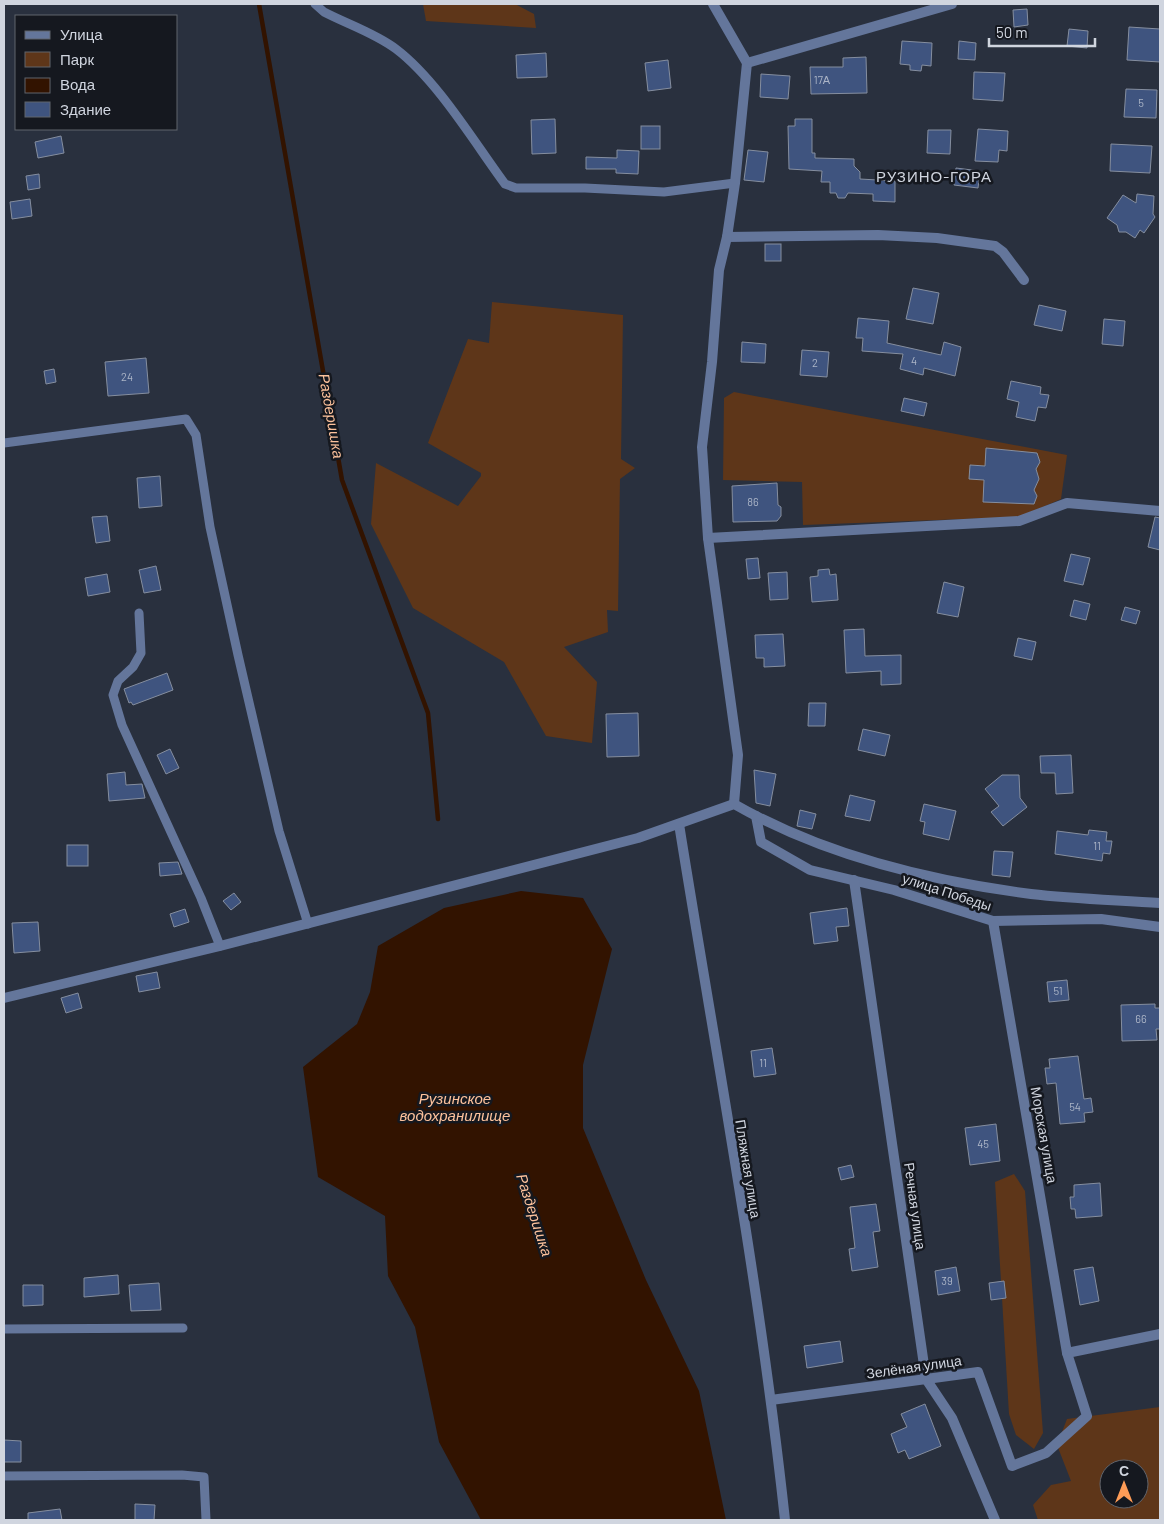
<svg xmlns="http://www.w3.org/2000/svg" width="1164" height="1524" font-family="Barlow,sans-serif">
  <rect width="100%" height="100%" fill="#29303e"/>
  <!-- green -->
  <g fill="#5e3619" fill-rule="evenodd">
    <path d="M423,4H515L534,14L536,28L426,21Z"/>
    <path d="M492,302L623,315L621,459L635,468L620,479L618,611L607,610L608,632L564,647L597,682L592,743L546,736L504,662L413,608L371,524L376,463L458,506L481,476V473L428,443L468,339L489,343Z"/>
    <path d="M734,392L1067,455L1061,499L1020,517L803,525L802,482L723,480L724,398Z"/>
    <path d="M1014,1174L1025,1191L1043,1433L1034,1449L1016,1435L1009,1414L995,1182Z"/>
    <path d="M1160,1407V1520H1038L1033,1505L1051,1485L1071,1481L1057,1445L1067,1419ZM1109,1469H1139V1499H1109Z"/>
  </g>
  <!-- water -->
  <path fill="#321300" d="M521,891L583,898L612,949L583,1065V1128L646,1280L699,1391L726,1520H481L439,1442L415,1327L388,1276L385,1216L318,1177L303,1067L357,1024L370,992L378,946L444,908Z"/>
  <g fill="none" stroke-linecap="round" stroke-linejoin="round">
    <!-- stream -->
    <path stroke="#321300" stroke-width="4.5" d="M259,4L342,480L428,713L438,819"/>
  </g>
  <!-- building -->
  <g fill="#3f547f" stroke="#858e9f">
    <path d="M1027,9L1028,25L1014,27L1013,10Z"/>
    <path d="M1129,27L1160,29V62L1127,60Z"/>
    <path d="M1069,29L1088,31L1087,48L1067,46Z"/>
    <path d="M902,41L932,43L931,66L922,65L921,71L910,70V65L900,64Z"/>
    <path d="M959,41L976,43L975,60L958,59Z"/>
    <path d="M546,53L547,77L517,78L516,55Z"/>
    <path d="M866,57L867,93L811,94L810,67H843V58Z"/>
    <path d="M668,60L671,88L648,91L645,63Z"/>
    <path d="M974,72L1005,73L1003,101L973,99Z"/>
    <path d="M761,74L790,76L788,99L760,97Z"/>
    <path d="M1126,89L1157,90L1156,118L1124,117Z"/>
    <path d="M555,119L556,153L532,154L531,120Z"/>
    <path d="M795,119H812V153H815V158L854,159V166L860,172V179L895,181V202L873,201V194L848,193L845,198H838L836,193H830V182H821L822,171L789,169L788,126H795Z"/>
    <rect x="641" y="126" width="19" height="23"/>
    <path d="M978,129L1008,131L1007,151L999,150L998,162L975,161Z"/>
    <path d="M928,130H951L950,154L927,153Z"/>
    <path d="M61,136L64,153L38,158L35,142Z"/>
    <path d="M1111,144L1152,146L1150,173L1110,171Z"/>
    <path d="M617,150L639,151L638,174L616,173V169H586V157L617,158Z"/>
    <path d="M748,150L768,152L764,182L744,180Z"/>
    <path d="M956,168L980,171L978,188L954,185Z"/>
    <path d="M39,174L40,188L28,190L26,176Z"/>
    <path d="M1137,194L1154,196L1153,214L1155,217L1144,233L1140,230L1135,238L1126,232H1119L1117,225L1107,218L1123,195L1136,203Z"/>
    <path d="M30,199L32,216L12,219L10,202Z"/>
    <rect x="765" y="244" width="16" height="17"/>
    <path d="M913,288L939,293L933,324L906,319Z"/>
    <path d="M1039,305L1066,311L1062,331L1034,325Z"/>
    <path d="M858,318L889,321L887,343L941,355L944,342L961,347L955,376L924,368L923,375L900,369L903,354L862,351L863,338H856Z"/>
    <path d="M1104,319L1125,321L1123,346L1102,344Z"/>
    <path d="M742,342L766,344L765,363L741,362Z"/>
    <path d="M802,350L829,352L827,377L800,375Z"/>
    <path d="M146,358L149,393L108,396L105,362Z"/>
    <path d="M54,369L56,382L46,384L44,371Z"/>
    <path d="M1011,381L1041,387L1040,394L1049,395L1046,408L1038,407L1035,421L1016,417L1019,402L1007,399Z"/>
    <path d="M904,398L927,403L924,416L901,411Z"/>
    <path d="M986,448L1037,453L1040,462L1036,469L1039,479L1034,490L1037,496L1034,504L983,502L984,480L969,479L970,465L985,466Z"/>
    <path d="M160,476L162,506L139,508L137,478Z"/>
    <path d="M777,483L778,505L781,507V516L777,521L733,522L732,486Z"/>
    <path d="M107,516L110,541L96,543L92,517Z"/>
    <path d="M1155,517L1160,518V550L1148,547Z"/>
    <path d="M1071,554L1090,558L1083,585L1064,581Z"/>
    <path d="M758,558L760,578L748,579L746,559Z"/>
    <path d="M156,566L161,590L144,593L139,570Z"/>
    <path d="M829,569L830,575L836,574L838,600L812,602L810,577L818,576V570Z"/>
    <path d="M787,572L788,599L770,600L768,573Z"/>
    <path d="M107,574L110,592L88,596L85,578Z"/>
    <path d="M944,582L964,587L958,617L937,613Z"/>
    <path d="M1074,600L1090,604L1086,620L1070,616Z"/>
    <path d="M1125,607L1140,611L1136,624L1121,620Z"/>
    <path d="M864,629L865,656L901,655V684L881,685V671L846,673L844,630Z"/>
    <path d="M783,634L785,666L764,667V658H756L755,635Z"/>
    <path d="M1018,638L1036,642L1032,660L1014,656Z"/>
    <path d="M167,673L173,690L133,705L131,702L129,703L124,689Z"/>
    <path d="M809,703H826L825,726H808Z"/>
    <path d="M638,713L639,756L607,757L606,714Z"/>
    <path d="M863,729L890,735L885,756L858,750Z"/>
    <path d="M170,749L179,768L166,774L157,755Z"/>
    <path d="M1071,755L1073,793L1056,794L1055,773H1041L1040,756Z"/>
    <path d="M754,770L776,774L770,806L756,803Z"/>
    <path d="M125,772L126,785L142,784L145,798L109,801L107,774Z"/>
    <path d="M1002,775H1019L1020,798L1027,807L1003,826L991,812L999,806L985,789Z"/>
    <path d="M850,795L875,801L870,821L845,816Z"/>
    <path d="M924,804L956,811L949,840L923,834L925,822L920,821Z"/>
    <path d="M800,810L816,814L812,829L797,826Z"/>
    <path d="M1089,830L1107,832L1106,841H1112L1110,854L1103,853L1102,861L1055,854L1057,831L1088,835Z"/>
    <rect x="67" y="845" width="21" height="21"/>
    <path d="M994,851L1013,852L1010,877L992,875Z"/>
    <path d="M178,862L182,874L160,876L159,863Z"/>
    <path d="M234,893L241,902L231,910L223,901Z"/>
    <path d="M847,908L849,926L836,927L838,941L814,944L810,913Z"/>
    <path d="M185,909L189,922L174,927L170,914Z"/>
    <path d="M38,922L40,951L14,953L12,923Z"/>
    <path d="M157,972L160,988L139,992L136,976Z"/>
    <path d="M1067,980L1069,1000L1049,1002L1047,982Z"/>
    <path d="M78,993L82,1008L66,1013L61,998Z"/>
    <path d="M1155,1004V1008H1160V1029H1156L1157,1040L1122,1041L1121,1005Z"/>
    <path d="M772,1048L776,1074L754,1077L751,1051Z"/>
    <path d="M1078,1056L1084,1099L1091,1098L1093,1112L1084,1113L1085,1122L1060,1124L1056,1083L1047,1084L1045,1068H1050L1049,1059Z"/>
    <path d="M996,1124L1000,1161L970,1165L965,1128Z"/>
    <path d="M851,1165L854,1177L841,1180L838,1168Z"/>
    <path d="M1100,1183L1102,1216L1076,1218L1075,1209H1071L1070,1197H1074V1185Z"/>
    <path d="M876,1204L880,1231L873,1232L878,1267L852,1271L849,1249L855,1248L850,1207Z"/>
    <path d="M956,1267L960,1291L938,1295L935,1271Z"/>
    <path d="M1093,1267L1099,1301L1080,1305L1074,1270Z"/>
    <path d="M118,1275L119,1294L84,1297V1278Z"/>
    <path d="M1004,1281L1006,1298L991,1300L989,1283Z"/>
    <path d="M159,1283L161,1310L131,1311L129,1285Z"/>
    <path d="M23,1285H43V1305L23,1306Z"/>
    <path d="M840,1341L843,1362L807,1368L804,1346Z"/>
    <path d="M925,1404L941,1446L909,1459L905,1450L898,1453L891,1434L907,1427L901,1414Z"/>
    <path d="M4,1440L21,1441V1462H4Z"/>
    <path d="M135,1504L155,1505L154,1520H135Z"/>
    <path d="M60,1509L62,1520H28V1513Z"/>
  </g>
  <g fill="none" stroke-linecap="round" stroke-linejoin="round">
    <!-- service -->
    <g stroke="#64769b" stroke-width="9">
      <path d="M315,4L324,12C347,24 375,33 396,49C437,80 474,142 505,184L516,188H585L664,192L735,183"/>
      <path d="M4,443L186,419L196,435L210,527L238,655L279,831L308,924"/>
      <path d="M139,613L141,653L133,667L118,681L113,695L122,725L201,898L220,946"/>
      <path d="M4,1329L183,1328"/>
      <path d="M4,1476L182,1475L204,1477L206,1520"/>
    </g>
    <!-- minor -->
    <g stroke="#64769b" stroke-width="10">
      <path d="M713,4L747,63L735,183L727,237L878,235L937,238L995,246L1003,252L1024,280"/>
      <path d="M747,63L952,4"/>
      <path d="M727,237L719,270L712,362L702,447L708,538L738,755L734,804"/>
      <path d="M708,538L1019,521L1067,503L1160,511"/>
      <path d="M756,816L761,842L810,870L894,890L993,921L1101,919L1160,927"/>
      <path d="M679,824C716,1055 760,1287 785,1520"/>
      <path d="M854,880L926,1379L952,1418L995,1520"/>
      <path d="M993,921L1067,1353"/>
      <path d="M4,998L220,946L638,838L734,804C823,855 929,881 1031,894C1074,899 1117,900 1160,903"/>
      <path d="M771,1400L978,1372L1012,1466L1046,1453L1087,1416L1067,1353L1160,1334"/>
    </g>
  </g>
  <g text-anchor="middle" stroke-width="5" stroke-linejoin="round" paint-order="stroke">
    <!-- number labels -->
    <g font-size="11" fill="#acb5c7">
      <text x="822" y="84">17А</text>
      <text x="1141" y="107">5</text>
      <text x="914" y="365">4</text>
      <text x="815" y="367">2</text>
      <text x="127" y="381">24</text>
      <text x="753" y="506">86</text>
      <text x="1097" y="850">11</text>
      <text x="1058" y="995">51</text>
      <text x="1141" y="1023">66</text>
      <text x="763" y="1067">11</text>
      <text x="1075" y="1111">54</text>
      <text x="983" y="1148">45</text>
      <text x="947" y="1285">39</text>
    </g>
    <!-- street labels -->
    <g font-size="14" fill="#d0d5df" stroke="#15181f">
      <text transform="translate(947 892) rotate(18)" y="5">улица Победы</text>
      <text transform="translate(1044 1135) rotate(80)" y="5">Морская улица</text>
      <text transform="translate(748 1169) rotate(81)" y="5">Пляжная улица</text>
      <text transform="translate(915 1206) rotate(82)" y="5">Речная улица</text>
      <text transform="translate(914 1367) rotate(-8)" y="5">Зелёная улица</text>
    </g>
    <!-- neighbourhood labels -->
    <g font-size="15" letter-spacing="1" fill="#d0d5df" stroke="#15181f">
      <text x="934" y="182">РУЗИНО-ГОРА</text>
    </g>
    <!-- water labels -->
    <g font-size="15" font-style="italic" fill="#fdc29c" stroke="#15181f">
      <text transform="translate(331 416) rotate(80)" y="5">Раздеришка</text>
      <text x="455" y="1104">Рузинское<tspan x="455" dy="17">водохранилище</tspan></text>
      <text transform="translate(534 1215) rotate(72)" y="5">Раздеришка</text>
    </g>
  </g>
  <!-- border -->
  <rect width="1164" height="1524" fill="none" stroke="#d0d5df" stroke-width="10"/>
  <!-- legend -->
  <rect x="15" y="15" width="162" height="115" fill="#15181f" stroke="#60646c"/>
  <rect x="25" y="31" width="25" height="8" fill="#64769b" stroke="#60646c"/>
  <text x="60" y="40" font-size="15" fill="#d0d5df">Улица</text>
  <rect x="25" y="52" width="25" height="15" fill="#5e3619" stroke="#60646c"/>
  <text x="60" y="65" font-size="15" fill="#d0d5df">Парк</text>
  <rect x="25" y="78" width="25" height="15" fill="#321300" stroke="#60646c"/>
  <text x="60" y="90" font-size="15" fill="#d0d5df">Вода</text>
  <rect x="25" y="102" width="25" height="15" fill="#3f547f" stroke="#60646c"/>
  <text x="60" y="115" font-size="15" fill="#d0d5df">Здание</text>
  <!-- north arrow -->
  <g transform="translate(1124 1484)"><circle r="24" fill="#15181f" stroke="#60646c"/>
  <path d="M0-4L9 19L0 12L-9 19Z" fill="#fe9c57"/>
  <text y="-8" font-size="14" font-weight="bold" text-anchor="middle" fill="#d0d5df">С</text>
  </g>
  <!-- scale -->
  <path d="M989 38v8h106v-8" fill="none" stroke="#d0d5df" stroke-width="2.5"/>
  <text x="996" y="38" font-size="15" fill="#d0d5df" stroke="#15181f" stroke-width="4" paint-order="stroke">50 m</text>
</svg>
